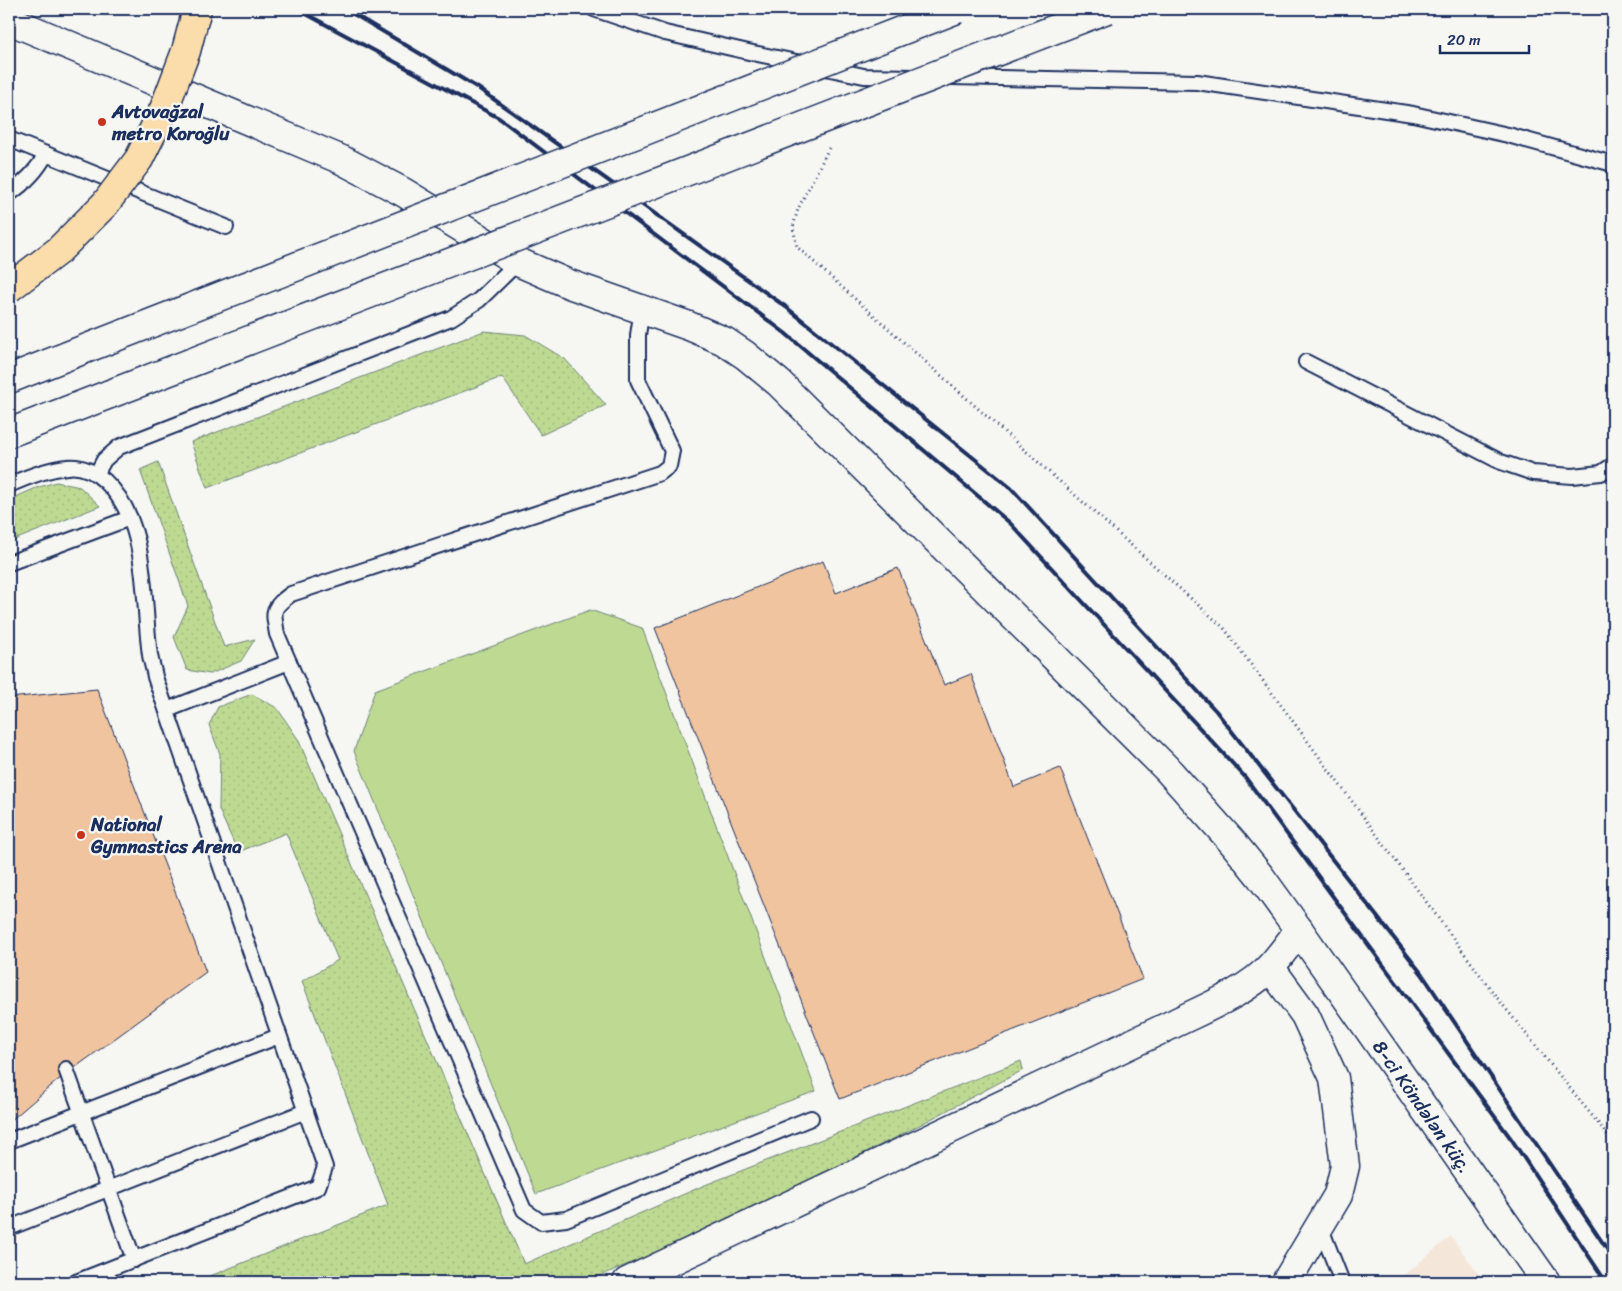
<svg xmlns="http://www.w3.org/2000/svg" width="1622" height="1291" font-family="Sriracha,sans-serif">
  <defs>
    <pattern id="grass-dots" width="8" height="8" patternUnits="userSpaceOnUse" patternTransform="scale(1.25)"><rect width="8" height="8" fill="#beda92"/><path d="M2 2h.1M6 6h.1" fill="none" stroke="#a3bb80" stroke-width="1.8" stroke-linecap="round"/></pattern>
  </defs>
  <rect width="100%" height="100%" fill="#f6f6f2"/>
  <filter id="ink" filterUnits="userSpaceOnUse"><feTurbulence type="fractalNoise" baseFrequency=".02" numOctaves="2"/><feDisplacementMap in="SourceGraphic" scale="10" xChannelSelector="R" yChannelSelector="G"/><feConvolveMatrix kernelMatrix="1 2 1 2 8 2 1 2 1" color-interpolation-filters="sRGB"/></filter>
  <g filter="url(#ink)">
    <!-- built -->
    <path fill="#f4e7d9" d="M1451,1236L1484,1282H1396Z"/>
    <!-- grass -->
    <g fill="url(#grass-dots)" stroke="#6c8478">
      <path d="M484,331L525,335L565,359L606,405L541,435L502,377L207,488L191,442Z"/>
      <path d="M158,462L224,647L255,639L241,661L210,674L187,670L174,637L188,606L140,470Z"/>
      <path d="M56,482L80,487L100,506L9,542V500L36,488Z"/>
      <path d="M252,694L277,708L298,739L524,1264L705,1185L1021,1061L1023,1070L897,1137L667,1248L585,1282H195L388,1205L302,981L338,960L286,833L238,852L219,810L220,754L209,725L218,707Z"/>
    </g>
    <!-- park -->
    <path fill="#beda92" stroke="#6c8478" d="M590,610L642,628L816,1091L536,1194L354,751L375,690Z"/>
    <!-- building -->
    <g fill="#f0c49f" stroke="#1b2f5e">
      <path d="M823,561L836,593L898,568L944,685L971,674L1014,787L1060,768L1143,979L840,1099L655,628Z"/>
      <path d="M97,689L206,972L58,1080L9,1122V698Z"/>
    </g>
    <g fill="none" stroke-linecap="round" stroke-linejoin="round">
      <defs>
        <g id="lane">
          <path d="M594,9L665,33L753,53L864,76L914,77"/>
          <path d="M950,77L1197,82L1413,114L1508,135L1613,164"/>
          <path d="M9,139L226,227"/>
          <path d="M9,194C25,183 37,171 46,154"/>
          <path d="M642,309L638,335V380L672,451L669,466L660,473L291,594C271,609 273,610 277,634L524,1210L541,1222L566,1219L811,1118"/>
          <path d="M1306,362L1501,462L1533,473L1572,476L1601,473L1613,465"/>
          <path d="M97,473L104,460L119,447L451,318L479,300L518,262"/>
          <path d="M9,485C27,477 47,469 67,467C81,465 95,472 105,481C150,523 142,599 150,655C151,662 154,670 155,677L325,1167L318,1187L76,1282"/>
          <path d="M9,563L130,518"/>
          <path d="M167,710L289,662"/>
          <path d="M66,1069L134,1260"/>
          <path d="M9,1141L279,1036"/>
          <path d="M1320,1226L1342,1282"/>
          <path d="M9,1228L306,1111"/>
        </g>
        <g id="street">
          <path id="s1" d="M9,20L342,160L403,192L518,262L569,284L689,326L724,341L745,355L779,383L1167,769L1234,844L1260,876L1299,930L1546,1282"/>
          <path d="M1270,967L1305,1015L1334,1078L1345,1166L1338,1195L1286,1282"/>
          <path d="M627,1282L1173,1024C1205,1008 1245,993 1270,967C1281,955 1290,942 1299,930"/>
        </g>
        <g id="secondary">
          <path d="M9,379L90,347"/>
          <path d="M9,433L110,394"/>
        </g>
      </defs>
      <!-- lane casing -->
      <use href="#lane" stroke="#1b2f5e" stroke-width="18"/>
      <!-- street casing -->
      <use href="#street" stroke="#1b2f5e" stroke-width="31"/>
      <!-- secondary casing -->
      <use href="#secondary" stroke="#1b2f5e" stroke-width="31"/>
      <!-- path -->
      <path stroke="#1b2f5e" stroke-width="3" stroke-dasharray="1 4" stroke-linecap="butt" d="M829,148L798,209L793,227L797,247L1224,628L1498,999L1602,1128L1613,1144"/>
      <!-- lane -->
      <use href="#lane" stroke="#f6f6f2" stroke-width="14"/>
      <!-- street -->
      <use href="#street" stroke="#f6f6f2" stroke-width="28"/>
      <!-- secondary -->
      <use href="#secondary" stroke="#f6f6f2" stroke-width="28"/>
      <!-- rail -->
      <g stroke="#1b2f5e" stroke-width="4">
        <path d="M297,9L499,118L785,333L1010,523L1245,777L1512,1140L1606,1282"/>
        <path d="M345,9L478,88L786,307L1011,488L1216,711L1422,974L1613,1258"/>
      </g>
      <defs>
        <g id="secondary-bridge">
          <path d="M90,347L957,9"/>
          <path d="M110,394L1107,9"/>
        </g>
        <path id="primary-bridge" d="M9,288L58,251L105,204L139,159L164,109L186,51L197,9"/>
      </defs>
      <!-- secondary-bridge casing -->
      <use href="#secondary-bridge" stroke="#1b2f5e" stroke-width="31" stroke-linecap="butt"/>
      <!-- primary-bridge casing -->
      <use href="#primary-bridge" stroke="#1b2f5e" stroke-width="31" stroke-linecap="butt"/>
      <!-- secondary-bridge -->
      <use href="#secondary-bridge" stroke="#f6f6f2" stroke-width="28"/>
      <!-- primary-bridge -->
      <use href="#primary-bridge" stroke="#faddab" stroke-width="28"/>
    </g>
  </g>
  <!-- markers -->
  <g fill="#c8321e" stroke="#f6f6f2" stroke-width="2">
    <circle cx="102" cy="122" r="5"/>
    <circle cx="81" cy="835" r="5"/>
  </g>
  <g text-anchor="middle" stroke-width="4.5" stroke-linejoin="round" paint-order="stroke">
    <!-- poi labels -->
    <g font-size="19" font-weight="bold" fill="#1b2f5e" stroke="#f6f6f2" text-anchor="start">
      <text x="112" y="118">Avtovağzal<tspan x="112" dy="22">metro Koroğlu</tspan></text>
      <text x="91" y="831">National<tspan x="91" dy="22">Gymnastics Arena</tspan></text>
    </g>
    <!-- street labels -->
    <g font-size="19" fill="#1b2f5e" stroke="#f6f6f2">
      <text dy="7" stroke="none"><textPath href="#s1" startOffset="1826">8-ci Köndələn küç.</textPath></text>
    </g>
  </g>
  <!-- margin -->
  <rect width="1622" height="1291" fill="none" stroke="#f6f6f2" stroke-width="30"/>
  <rect x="15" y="15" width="1592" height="1261" fill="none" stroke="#1b2f5e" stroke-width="2" filter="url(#ink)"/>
  <!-- scale -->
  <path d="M1440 45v8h89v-8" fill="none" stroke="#1b2f5e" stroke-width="2.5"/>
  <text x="1447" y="45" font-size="15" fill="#1b2f5e" stroke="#f6f6f2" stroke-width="4" paint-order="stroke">20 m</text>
</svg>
